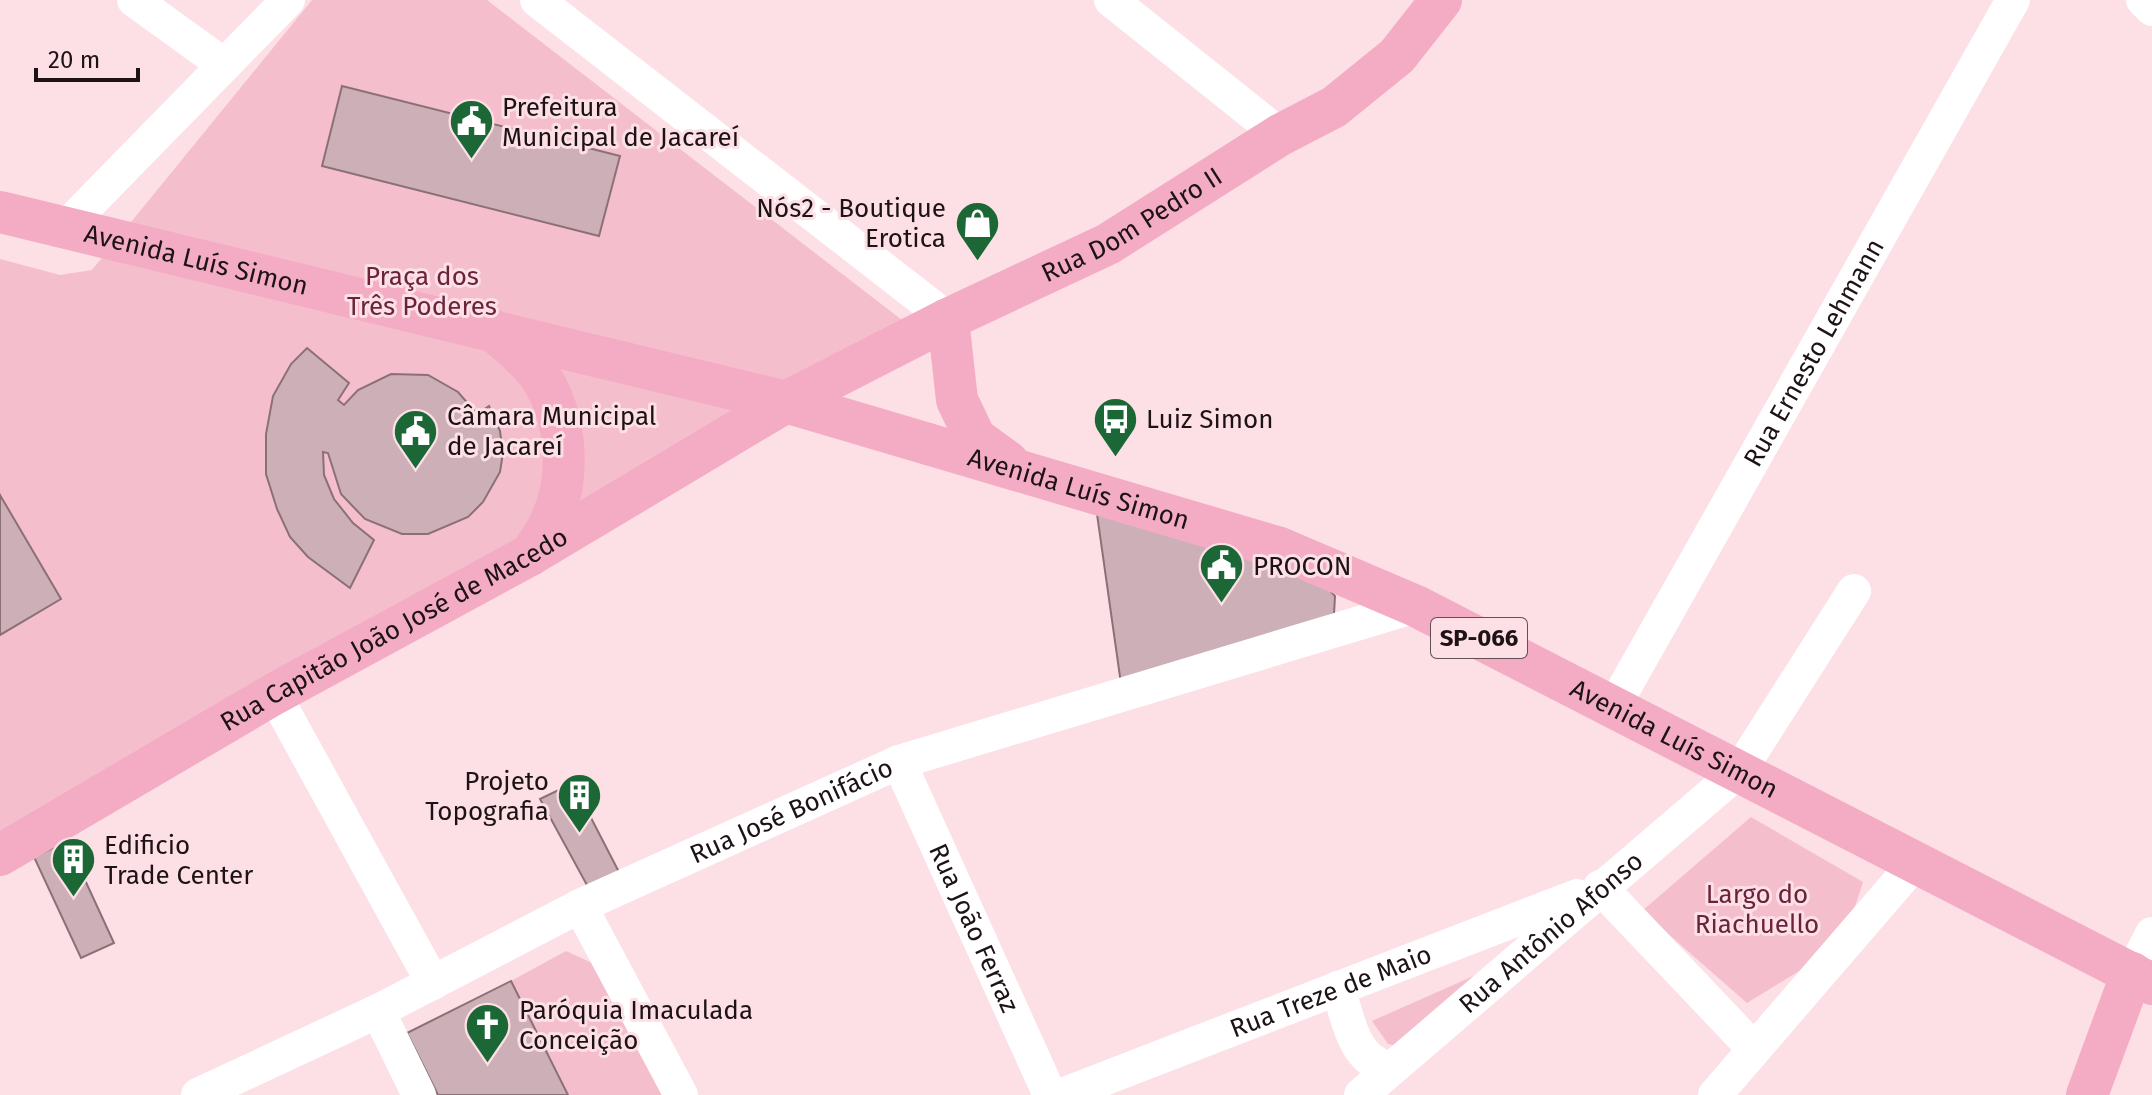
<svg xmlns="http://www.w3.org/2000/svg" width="2152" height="1095" font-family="'Fira Sans',sans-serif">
  <rect width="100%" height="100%" fill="#fddfe6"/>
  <!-- green -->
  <g fill="#f5becc">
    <path d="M312,0H487L911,327L0,837V259L60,275L92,270Z"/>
    <path d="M1751,817L1863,882L1850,922L1812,963L1747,1003L1642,911Z"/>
    <path d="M566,951L592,963L662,1095H568L511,981Z"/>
    <path d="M1478,974L1409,1048L1388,1044L1372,1021Z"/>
  </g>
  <!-- building -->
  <g fill="#cdb0b7" stroke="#8b7077" stroke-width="2">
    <path d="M342,86L620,156L599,236L322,166Z"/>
    <path d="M307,348L349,383L338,400L344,405L358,390L391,374L428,375L458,392L477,414L489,406L500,431L503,453L500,472L483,502L468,517L428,534H402L365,519L341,494L328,453L323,452L324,475L334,499L353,523L374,540L350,588L308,557L290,537L277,509L266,474V434L273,396L291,364Z"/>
    <path d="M0,495L61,599L0,635Z"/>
    <path d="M1096,507L1320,580L1335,596L1334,614L1122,691Z"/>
    <path d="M573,783L619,872L588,887L540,799Z"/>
    <path d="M67,841L114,943L81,958L34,857Z"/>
    <path d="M511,981L568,1095H438L407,1033Z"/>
  </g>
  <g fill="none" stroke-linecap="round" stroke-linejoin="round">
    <!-- minor -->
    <g stroke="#fff" stroke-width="34">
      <path d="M134,0L224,65"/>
      <path d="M537,0L948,319"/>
      <path d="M1111,0L1280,135"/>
      <path d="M2143,0L2152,9"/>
      <path d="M65,228L288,0"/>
      <path d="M274,694L433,983"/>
      <path id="s1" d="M1614,706L2013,0"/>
      <path id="s2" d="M899,762L1050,1095"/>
      <path d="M1600,887L1753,1048"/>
      <path d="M580,906L681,1095"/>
      <path d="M2132,973L2152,934"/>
      <path d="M1338,988C1349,1021 1352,1058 1389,1069"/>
      <path d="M378,1011L419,1095"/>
      <path id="s3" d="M198,1095L378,1011L580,906L899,762L1416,606"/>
      <path id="s4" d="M1062,1095L1577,896"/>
      <path id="s5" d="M1361,1095L1740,770L1854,591"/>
      <path d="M1715,1095L1915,863"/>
    </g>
    <!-- major -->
    <g stroke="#f4acc4" stroke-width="42">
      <path id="s6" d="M0,212L786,402L1280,548L1416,606L2152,984"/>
      <path d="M948,319L957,400L975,438L1008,462"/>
      <path d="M494,331C506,342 520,353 531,365C567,405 573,475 550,523C545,534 537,545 530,555"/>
      <path id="s7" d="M0,855L274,694L530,555L786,402L948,319L1108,244L1280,135L1334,107L1397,56L1441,0"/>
      <path d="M2087,1095L2132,973"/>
    </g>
  </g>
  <!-- icons -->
  <defs>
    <symbol id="civic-pin" viewBox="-11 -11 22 30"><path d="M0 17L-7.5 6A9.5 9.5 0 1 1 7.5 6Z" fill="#1b6736" stroke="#fddfe6"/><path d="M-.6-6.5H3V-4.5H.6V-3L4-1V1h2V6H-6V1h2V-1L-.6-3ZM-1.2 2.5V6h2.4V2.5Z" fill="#fff"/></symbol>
    <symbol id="shop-pin" viewBox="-11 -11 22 30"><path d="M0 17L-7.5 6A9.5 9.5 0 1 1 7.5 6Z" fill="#1b6736" stroke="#fddfe6"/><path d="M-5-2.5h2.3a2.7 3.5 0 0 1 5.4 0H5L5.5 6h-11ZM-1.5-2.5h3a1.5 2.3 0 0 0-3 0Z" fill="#fff"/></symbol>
    <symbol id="bus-pin" viewBox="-11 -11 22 30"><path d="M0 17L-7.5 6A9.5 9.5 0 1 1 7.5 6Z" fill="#1b6736" stroke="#fddfe6"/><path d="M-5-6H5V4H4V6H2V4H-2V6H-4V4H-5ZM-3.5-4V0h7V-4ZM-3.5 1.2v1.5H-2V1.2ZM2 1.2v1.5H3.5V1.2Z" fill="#fff"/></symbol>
    <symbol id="building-pin" viewBox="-11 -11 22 30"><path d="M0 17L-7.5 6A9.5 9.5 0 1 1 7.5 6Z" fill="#1b6736" stroke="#fddfe6"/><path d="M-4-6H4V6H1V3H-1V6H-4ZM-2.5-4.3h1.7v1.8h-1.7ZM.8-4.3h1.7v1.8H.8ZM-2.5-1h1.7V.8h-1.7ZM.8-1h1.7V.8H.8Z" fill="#fff"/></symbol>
    <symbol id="church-pin" viewBox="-11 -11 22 30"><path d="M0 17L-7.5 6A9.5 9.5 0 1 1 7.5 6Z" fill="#1b6736" stroke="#fddfe6"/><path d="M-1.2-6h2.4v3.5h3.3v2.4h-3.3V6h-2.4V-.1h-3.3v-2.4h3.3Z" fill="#fff"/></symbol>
  </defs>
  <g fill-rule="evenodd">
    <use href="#civic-pin" x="446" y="96" width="51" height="69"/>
    <use href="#shop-pin" x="952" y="198" width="51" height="69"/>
    <use href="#bus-pin" x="1090" y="394" width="51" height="69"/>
    <use href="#civic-pin" x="390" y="406" width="51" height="69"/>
    <use href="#civic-pin" x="1196" y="540" width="51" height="69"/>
    <use href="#building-pin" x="554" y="770" width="51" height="69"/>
    <use href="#building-pin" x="48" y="834" width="51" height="69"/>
    <use href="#church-pin" x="462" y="1000" width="51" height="69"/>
  </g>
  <g text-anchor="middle" stroke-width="6" stroke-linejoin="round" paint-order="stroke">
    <!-- shield labels -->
    <rect fill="#fddfe6" stroke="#605054" stroke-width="2" x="1431" y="618" width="96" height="40" rx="6"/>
    <g font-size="24" font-weight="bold" fill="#1d1316">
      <text x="1479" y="646">SP-066</text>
    </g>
    <!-- poi labels -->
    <g font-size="26" fill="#1d1316" stroke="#fddfe6" text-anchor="start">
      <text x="502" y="116">Prefeitura<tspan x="502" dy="30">Municipal de Jacareí</tspan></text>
      <text x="946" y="217" text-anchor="end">Nós2 - Boutique<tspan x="946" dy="30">Erotica</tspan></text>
      <text x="447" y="425">Câmara Municipal<tspan x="447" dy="30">de Jacareí</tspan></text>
      <text x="1146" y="428">Luiz Simon</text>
      <text x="1253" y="575">PROCON</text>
      <text x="549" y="790" text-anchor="end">Projeto<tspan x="549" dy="30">Topografia</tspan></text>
      <text x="104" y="854">Edificio<tspan x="104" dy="30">Trade Center</tspan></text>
      <text x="519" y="1019">Paróquia Imaculada<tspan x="519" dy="30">Conceição</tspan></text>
    </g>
    <!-- street labels -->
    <g font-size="26" fill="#1d1316" stroke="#fddfe6">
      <text dy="9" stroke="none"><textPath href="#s7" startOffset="1296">Rua Dom Pedro II</textPath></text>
      <text dy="9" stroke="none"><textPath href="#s6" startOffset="202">Avenida Luís Simon</textPath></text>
      <text dy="9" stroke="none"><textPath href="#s1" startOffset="406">Rua Ernesto Lehmann</textPath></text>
      <text dy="9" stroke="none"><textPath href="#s6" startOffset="1114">Avenida Luís Simon</textPath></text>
      <text dy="9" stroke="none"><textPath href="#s7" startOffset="454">Rua Capitão João José de Macedo</textPath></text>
      <text dy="9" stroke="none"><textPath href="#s6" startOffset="1762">Avenida Luís Simon</textPath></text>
      <text dy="9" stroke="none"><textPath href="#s3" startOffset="658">Rua José Bonifácio</textPath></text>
      <text dy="9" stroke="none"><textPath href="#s2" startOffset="182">Rua João Ferraz</textPath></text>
      <text dy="9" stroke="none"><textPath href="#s5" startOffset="250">Rua Antônio Afonso</textPath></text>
      <text dy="9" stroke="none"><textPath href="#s4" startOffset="288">Rua Treze de Maio</textPath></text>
    </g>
    <!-- park labels -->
    <g font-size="26" fill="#6a233d" stroke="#fddfe6">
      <text x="422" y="285">Praça dos<tspan x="422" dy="30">Três Poderes</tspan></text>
      <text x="1757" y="903">Largo do<tspan x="1757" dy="30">Riachuello</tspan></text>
    </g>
  </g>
  <!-- scale -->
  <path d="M36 68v12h102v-12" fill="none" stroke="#1d1316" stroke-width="4"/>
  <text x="48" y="68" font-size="24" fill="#1d1316" stroke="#fddfe6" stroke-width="6" paint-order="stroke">20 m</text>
</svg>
